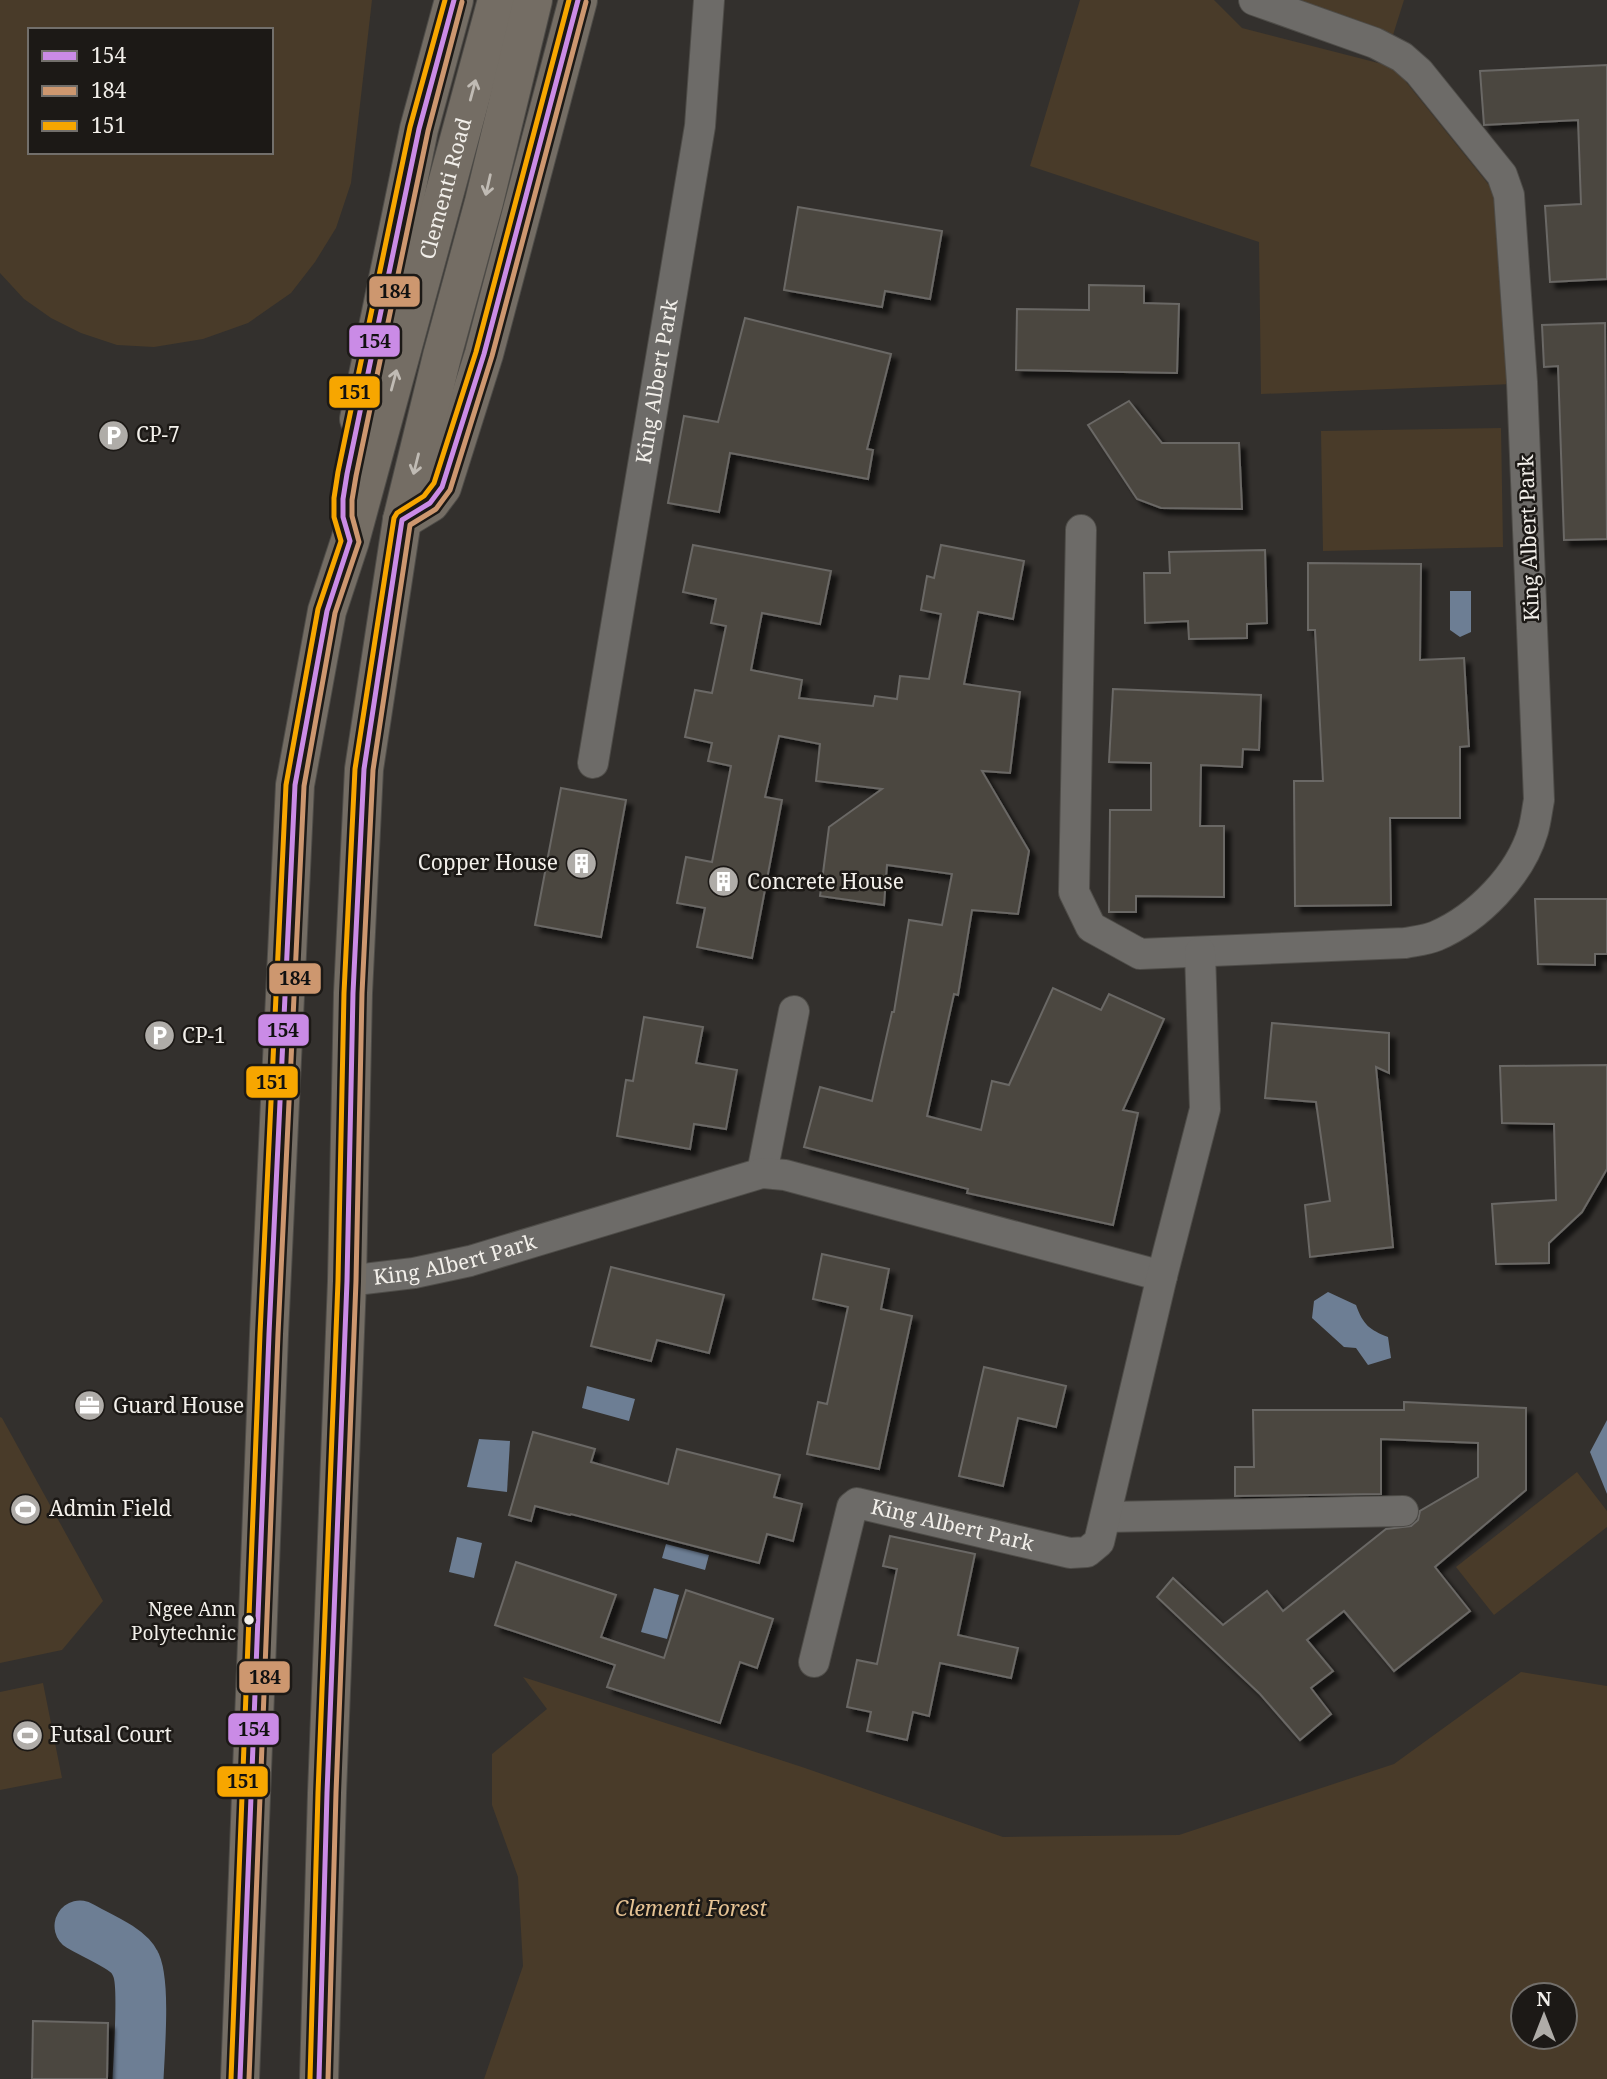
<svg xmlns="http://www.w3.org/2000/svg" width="1607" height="2079" font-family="'Noto Serif',serif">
  <defs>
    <filter id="shadow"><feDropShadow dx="6" dy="6" stdDeviation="2" flood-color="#0009"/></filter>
  </defs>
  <rect width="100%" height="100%" fill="#33302d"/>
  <!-- green -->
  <g fill="#493b29" fill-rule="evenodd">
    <path d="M0,0H372L351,183L336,228L315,262L291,293L248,323L203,339L154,347L117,345L81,333L51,318L24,299L0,273ZM30,30H271V152H30Z"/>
    <path d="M1080,0H1214L1242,28L1394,67L1497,195L1513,384L1261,394L1259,242L1030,166Z"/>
    <path d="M1296,0H1404L1393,35Z"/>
    <path d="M1501,428L1503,547L1323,551L1321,431Z"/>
    <path d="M0,1417L2,1418L103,1601L62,1650L0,1663Z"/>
    <path d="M1577,1472L1607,1511V1527L1494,1615L1456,1567Z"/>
    <path d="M1521,1672L1607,1686V2079H484L523,1966L518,1877L492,1805V1754L547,1709L523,1677L802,1767L1003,1837L1179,1835L1394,1764ZM1523,1995H1565V2037H1523Z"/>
    <path d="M43,1683L62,1778L0,1790V1692Z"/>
  </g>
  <!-- water -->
  <g fill="#6d7e94">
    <path d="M1450,591H1471V632L1460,637L1450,630Z"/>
    <path d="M1328,1292L1356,1305C1363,1325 1370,1330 1388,1337L1391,1358L1368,1365L1356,1348L1344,1347L1312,1318L1314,1301Z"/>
    <path d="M587,1386L635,1399L629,1421L582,1408Z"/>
    <path d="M1607,1420V1494L1590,1452Z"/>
    <path d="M479,1439L510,1441L507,1492L467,1487Z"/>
    <path d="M457,1537L482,1543L474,1578L449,1572Z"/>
    <path d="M666,1544L709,1555L705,1570L662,1558Z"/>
    <path d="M654,1588L679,1595L667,1639L641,1632Z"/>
  </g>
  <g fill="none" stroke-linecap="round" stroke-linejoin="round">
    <!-- river -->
    <path stroke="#6d7e94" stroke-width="51" d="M80,1926C95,1935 128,1948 135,1963C145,1980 139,2056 138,2079"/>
  </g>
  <!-- building -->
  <g fill="#4c4741" stroke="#6a6865" stroke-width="2" filter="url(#shadow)">
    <path d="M1607,65V279L1550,282L1545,206L1581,204L1578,120L1484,125L1480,71Z"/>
    <path d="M798,207L942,231L930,299L885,291L882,307L784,290Z"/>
    <path d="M1089,285L1144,286V303L1179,304L1177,373L1016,370L1017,309L1089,310Z"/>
    <path d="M745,318L891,354L867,449L873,450L868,479L730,453L719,512L668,503L684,416L718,422Z"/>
    <path d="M1605,323L1607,539L1564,540L1558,366L1544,367L1542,325Z"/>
    <path d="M1129,401L1162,443H1239L1242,509L1161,508L1137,499L1088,425Z"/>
    <path d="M693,545L831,571L820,624L762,613L751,670L802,680L799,698L873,706L875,696L897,699L900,676L929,679L941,614L921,610L927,576L934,578L941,545L1024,561L1013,619L978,612L964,684L1020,692L1010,773L982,771L1029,851L1018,914L972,910L958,995L954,994L927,1116L981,1130L992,1081L1009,1085L1053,988L1101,1010L1109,994L1164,1019L1123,1110L1138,1113L1113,1225L967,1193L968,1189L804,1147L820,1087L872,1101L892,1012H894L909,920L942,925L952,874L887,865L884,905L820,896L829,827L882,789L816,781L820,744L779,736L765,797L782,800L752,958L697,947L705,908L677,903L686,857L712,862L731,766L708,761L712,743L685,737L695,690L712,693L726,626L711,623L716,599L683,592Z"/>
    <path d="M1265,550L1267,623L1247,624V638L1189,639L1188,621L1145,623L1144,573H1170L1169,552Z"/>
    <path d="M1308,563L1421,564L1420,660L1464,658L1469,746L1460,747V818H1390L1391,905L1295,906L1294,781H1323L1315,630H1308Z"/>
    <path d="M1113,689L1261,695L1259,750L1243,749L1242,767L1201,765L1200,826H1224V897L1136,896V912H1109L1110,810H1151V763L1109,762Z"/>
    <path d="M561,788L626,800L601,937L535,925Z"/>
    <path d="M1535,899H1607V954H1595V965L1538,964Z"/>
    <path d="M644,1017L703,1027L696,1063L737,1070L726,1129L694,1124L690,1149L617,1136L626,1080L633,1081Z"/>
    <path d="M1272,1023L1389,1033V1073L1376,1067L1393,1247L1310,1257L1305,1205L1330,1201L1316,1102L1265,1098Z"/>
    <path d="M1607,1065V1169L1582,1212L1549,1243V1263L1496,1264L1492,1204L1556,1200L1554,1124L1502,1123L1500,1066Z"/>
    <path d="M822,1254L889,1269L881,1309L912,1316L879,1469L807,1454L818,1402L827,1404L848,1307L813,1299Z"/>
    <path d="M611,1267L724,1295L709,1353L657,1340L651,1361L591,1346Z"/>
    <path d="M984,1367L1066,1386L1056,1427L1018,1418L1003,1486L959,1476Z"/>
    <path d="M1404,1402L1526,1408V1490L1435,1567L1470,1611L1394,1671L1344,1611L1307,1640L1333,1671L1311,1688L1331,1714L1300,1740L1260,1694L1157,1597L1173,1578L1223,1625L1267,1591L1283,1611L1386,1529L1411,1526L1418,1520L1420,1511L1478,1477V1443L1381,1439V1494L1235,1496V1467H1254L1253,1410H1404Z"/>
    <path d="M533,1432L595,1449L591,1462L668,1484L677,1449L780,1475L774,1497L802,1504L793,1541L767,1534L759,1563L571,1514L570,1515L535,1506L531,1521L509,1515Z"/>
    <path d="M890,1536L975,1554L958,1635L1018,1648L1011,1678L940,1663L929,1716L913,1712L907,1740L867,1731L871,1712L847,1707L857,1660L877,1664L897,1569L883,1566Z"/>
    <path d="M516,1562L616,1595L601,1637L664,1658L686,1590L773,1619L757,1668L740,1662L720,1723L607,1687L615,1665L495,1625Z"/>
    <path d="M33,2021L108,2023L107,2079H32Z"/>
  </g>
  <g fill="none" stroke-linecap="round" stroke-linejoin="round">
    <defs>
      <g id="street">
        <path d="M1081,530L1074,892L1091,927L1140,954L1405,943C1415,941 1427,940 1436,936C1478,918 1520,875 1533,831C1536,821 1537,810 1539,800L1522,382L1509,195L1502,175L1419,72L1402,57L1375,43L1254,0"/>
        <path id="s1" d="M593,763L700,126L709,0"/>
        <path d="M762,1173L794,1011"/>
        <path id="s2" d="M347,1281L414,1273L470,1261L762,1173L785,1175L1162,1276"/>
        <path d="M1106,1517L1403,1511"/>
        <path id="s3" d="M814,1662L852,1507L857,1503L1070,1553L1087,1552L1099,1542L1162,1276L1205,1109L1200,952"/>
      </g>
      <g id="primary">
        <path d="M359,419L419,129L454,0"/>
        <path d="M402,520L430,503L442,487L484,354L578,0"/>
        <path id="s4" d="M240,2079L269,1334L295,785L327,611L350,541L497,0"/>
        <path d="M319,2079L327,1793L347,1281L353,993L364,769L402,520L442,356L484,202L533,0"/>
      </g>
    </defs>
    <!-- street casing -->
    <use href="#street" stroke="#4e4c48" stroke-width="32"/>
    <!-- primary casing -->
    <use href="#primary" stroke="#4e4c48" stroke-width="40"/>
    <!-- street -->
    <use href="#street" stroke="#6d6b68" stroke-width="30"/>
    <!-- primary -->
    <use href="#primary" stroke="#746d64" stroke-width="38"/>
    <defs>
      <g id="bus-1">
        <path d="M240,2079L269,1334L295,785L327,611L350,541L343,517V499L347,474L419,129L454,0"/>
        <path d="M319,2079L327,1793L347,1281L353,993L364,769L402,520L430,503L442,487L484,354L578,0"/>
      </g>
      <g id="bus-2">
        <path d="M249,2079L278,1334L304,786L335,613L359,542L352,516V500L356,476L428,131L462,2"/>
        <path d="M328,2079L336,1793L356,1281L362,993L373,770L410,525L436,509L450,490L492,356L586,2"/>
      </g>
      <g id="bus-3">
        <path d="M231,2079L260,1334L286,785L318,609L341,541L334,517V498L338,472L410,127L445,0"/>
        <path d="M310,2079L318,1793L338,1281L344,993L355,769L394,518L397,513L424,496L434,483L476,352L569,0"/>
      </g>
    </defs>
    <!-- bus-1 casing -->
    <use href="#bus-1" stroke="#1c1916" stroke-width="10"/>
    <!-- bus-2 casing -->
    <use href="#bus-2" stroke="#1c1916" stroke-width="10"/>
    <!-- bus-3 casing -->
    <use href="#bus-3" stroke="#1c1916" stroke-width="10"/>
    <!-- bus-1 -->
    <use href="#bus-1" stroke="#ca8be6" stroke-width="5"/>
    <!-- bus-2 -->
    <use href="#bus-2" stroke="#cd976f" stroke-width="5"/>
    <!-- bus-3 -->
    <use href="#bus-3" stroke="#f7a600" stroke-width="5"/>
  </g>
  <!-- one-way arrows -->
  <defs><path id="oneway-shaft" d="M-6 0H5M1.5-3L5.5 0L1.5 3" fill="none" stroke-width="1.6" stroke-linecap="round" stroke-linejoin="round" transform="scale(1.75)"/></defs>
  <g stroke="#c0bbb4">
    <use href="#oneway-shaft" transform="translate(473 90) rotate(-75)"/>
    <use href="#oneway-shaft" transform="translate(488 185) rotate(103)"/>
    <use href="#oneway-shaft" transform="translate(394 380) rotate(-75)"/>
    <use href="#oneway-shaft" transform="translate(416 464) rotate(104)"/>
  </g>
  <!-- icons -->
  <defs>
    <symbol id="parking-disc" viewBox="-11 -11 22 22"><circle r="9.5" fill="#afaca8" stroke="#1c1916"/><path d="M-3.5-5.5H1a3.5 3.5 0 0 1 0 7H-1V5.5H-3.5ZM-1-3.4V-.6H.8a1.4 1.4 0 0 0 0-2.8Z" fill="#fff"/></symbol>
    <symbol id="building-disc" viewBox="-11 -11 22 22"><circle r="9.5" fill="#afaca8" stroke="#1c1916"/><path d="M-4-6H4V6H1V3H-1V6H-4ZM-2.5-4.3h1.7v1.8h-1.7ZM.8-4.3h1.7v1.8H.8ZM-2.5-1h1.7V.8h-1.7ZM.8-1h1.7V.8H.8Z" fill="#fff"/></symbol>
    <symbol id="office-disc" viewBox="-11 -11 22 22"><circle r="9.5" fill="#afaca8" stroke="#1c1916"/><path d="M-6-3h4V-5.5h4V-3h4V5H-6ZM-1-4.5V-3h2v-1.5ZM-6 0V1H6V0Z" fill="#fff"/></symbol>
    <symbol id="stadium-disc" viewBox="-11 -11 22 22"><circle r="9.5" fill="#afaca8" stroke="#1c1916"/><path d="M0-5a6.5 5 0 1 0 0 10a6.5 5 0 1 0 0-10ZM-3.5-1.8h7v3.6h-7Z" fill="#fff"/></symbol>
  </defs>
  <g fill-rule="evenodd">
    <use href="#parking-disc" x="96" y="418" width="35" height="35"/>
    <use href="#building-disc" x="564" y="846" width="35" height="35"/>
    <use href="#building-disc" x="706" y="864" width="35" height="35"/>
    <use href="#parking-disc" x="142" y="1018" width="35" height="35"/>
    <use href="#office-disc" x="72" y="1388" width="35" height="35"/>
    <use href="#stadium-disc" x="8" y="1492" width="35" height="35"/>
    <use href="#stadium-disc" x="10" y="1718" width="35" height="35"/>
  </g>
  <!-- markers -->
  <circle fill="#f2efea" stroke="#1c1916" stroke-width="2.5" cx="249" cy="1620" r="6"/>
  <g text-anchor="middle" stroke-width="5" stroke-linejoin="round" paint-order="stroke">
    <!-- bus labels -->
    <g font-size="19" fill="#f2efea" stroke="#1c1916" text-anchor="end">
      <text x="236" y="1616">Ngee Ann<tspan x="236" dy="24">Polytechnic</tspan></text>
    </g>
    <!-- street labels -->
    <g font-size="21" fill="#f2efea" stroke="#1c1916">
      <text dy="7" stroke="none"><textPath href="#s4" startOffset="1911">Clementi Road</textPath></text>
      <text dy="7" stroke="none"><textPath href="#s1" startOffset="387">King Albert Park</textPath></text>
      <text transform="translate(1529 538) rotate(-92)" y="7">King Albert Park</text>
      <text dy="7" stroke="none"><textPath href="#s2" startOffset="110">King Albert Park</textPath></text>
      <text dy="7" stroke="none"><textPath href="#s3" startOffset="264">King Albert Park</textPath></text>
    </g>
    <!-- poi labels -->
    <g font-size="21" fill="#f2efea" stroke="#1c1916" text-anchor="start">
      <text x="136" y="442">CP-7</text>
      <text x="558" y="870" text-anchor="end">Copper House</text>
      <text x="747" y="889">Concrete House</text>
      <text x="182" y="1043">CP-1</text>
      <text x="113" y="1413">Guard House</text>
      <text x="49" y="1516">Admin Field</text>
      <text x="50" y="1742">Futsal Court</text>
    </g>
    <!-- park labels -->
    <g font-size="21" font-style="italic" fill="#e5c293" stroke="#1c1916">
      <text x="691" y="1916">Clementi Forest</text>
    </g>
  </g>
  <g stroke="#1c1916" stroke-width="2.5">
    <rect x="368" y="275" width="53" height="33" rx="7" fill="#cd976f"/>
    <rect x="348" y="324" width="53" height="34" rx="7" fill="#ca8be6"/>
    <rect x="328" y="375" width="53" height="34" rx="7" fill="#f7a600"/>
    <rect x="268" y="962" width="54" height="33" rx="7" fill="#cd976f"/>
    <rect x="257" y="1013" width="53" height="34" rx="7" fill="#ca8be6"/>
    <rect x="245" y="1065" width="54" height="34" rx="7" fill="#f7a600"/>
    <rect x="238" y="1660" width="53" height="34" rx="7" fill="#cd976f"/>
    <rect x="227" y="1712" width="53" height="34" rx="7" fill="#ca8be6"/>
    <rect x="216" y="1765" width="53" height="33" rx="7" fill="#f7a600"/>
  </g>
  <g font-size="19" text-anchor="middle" font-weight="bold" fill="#111">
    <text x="395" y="298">184</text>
    <text x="375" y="348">154</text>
    <text x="355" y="399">151</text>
    <text x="295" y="985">184</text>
    <text x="283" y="1037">154</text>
    <text x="272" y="1089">151</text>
    <text x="265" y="1684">184</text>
    <text x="254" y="1736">154</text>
    <text x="243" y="1788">151</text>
  </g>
  <!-- legend -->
  <rect x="28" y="28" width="245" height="126" fill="#1c1916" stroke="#726f6b" stroke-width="2"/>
  <rect x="42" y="51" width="35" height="10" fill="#ca8be6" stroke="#726f6b" stroke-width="2"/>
  <text x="91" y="63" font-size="21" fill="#f2efea">154</text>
  <rect x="42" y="86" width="35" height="10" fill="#cd976f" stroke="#726f6b" stroke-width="2"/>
  <text x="91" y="98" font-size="21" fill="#f2efea">184</text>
  <rect x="42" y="121" width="35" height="10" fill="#f7a600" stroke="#726f6b" stroke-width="2"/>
  <text x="91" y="133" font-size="21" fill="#f2efea">151</text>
  <!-- north arrow -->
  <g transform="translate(1544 2016)"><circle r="33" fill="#1c1916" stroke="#726f6b" stroke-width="2"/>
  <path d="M0-5L12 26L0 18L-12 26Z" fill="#afaca8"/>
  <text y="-10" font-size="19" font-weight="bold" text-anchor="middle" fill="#f2efea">N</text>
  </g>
</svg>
